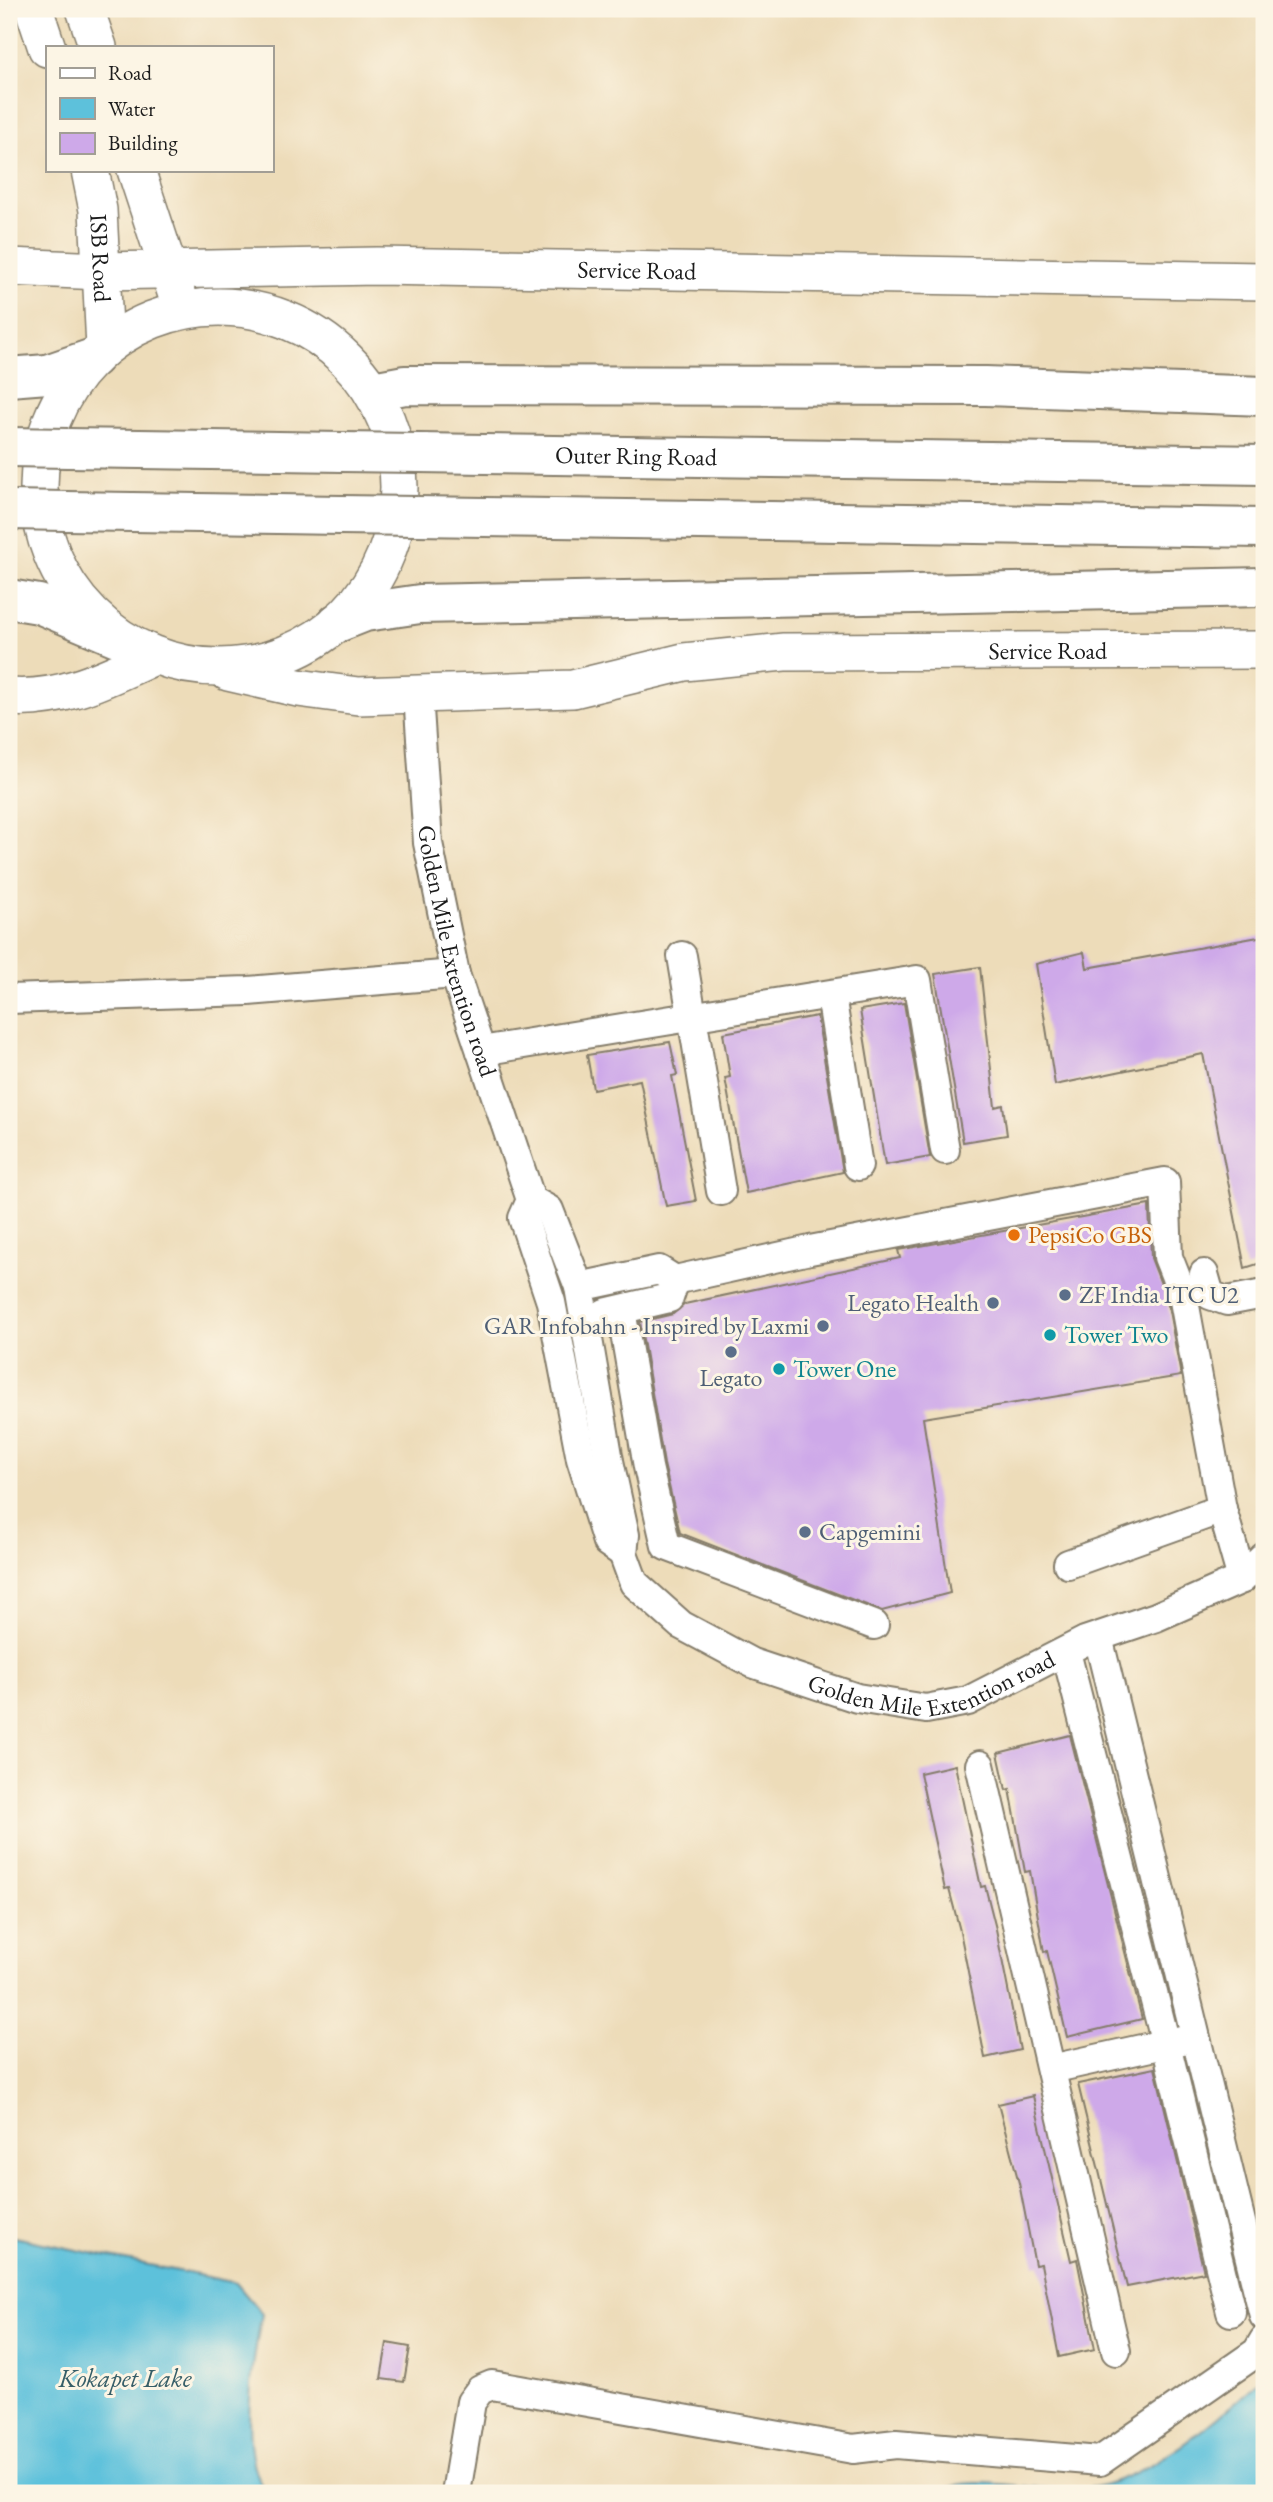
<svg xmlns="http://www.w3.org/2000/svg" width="1273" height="2502" font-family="'EB Garamond',serif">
  <rect width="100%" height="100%" fill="#fcf5e5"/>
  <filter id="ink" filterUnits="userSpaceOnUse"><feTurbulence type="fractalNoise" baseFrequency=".0143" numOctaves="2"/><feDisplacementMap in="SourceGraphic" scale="14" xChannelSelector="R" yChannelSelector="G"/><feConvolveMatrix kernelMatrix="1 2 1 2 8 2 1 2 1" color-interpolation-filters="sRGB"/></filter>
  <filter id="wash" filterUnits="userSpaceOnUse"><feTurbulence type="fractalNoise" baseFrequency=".00686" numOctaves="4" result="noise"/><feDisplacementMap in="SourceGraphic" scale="28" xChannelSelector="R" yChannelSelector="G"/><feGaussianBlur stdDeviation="1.57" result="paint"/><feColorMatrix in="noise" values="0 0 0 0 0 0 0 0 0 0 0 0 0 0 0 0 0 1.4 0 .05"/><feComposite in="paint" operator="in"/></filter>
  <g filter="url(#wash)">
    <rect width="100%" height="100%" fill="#eddcb9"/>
    <!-- water -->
    <g fill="#5dc1db" stroke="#3c6e7c" stroke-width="2">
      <path d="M9,2236L236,2283L262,2314C253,2358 236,2459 267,2493H9Z"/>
      <path d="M1264,2377V2493H935C973,2470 1041,2495 1084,2489C1151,2480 1215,2420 1264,2377Z"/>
    </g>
    <g id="blocks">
      <!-- building -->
      <g fill="#cea9e9">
        <path d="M1264,936V1262L1245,1268L1203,1054L1055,1085L1036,964L1084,952L1087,968Z"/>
        <path d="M980,967L995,1107L1003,1105L1007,1135L963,1142L935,974Z"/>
        <path d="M904,1003L930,1157L885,1165L860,1010Z"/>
        <path d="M817,1016L843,1172L746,1193L725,1078L730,1077L723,1033Z"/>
        <path d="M670,1042L677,1075L672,1076L696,1201L666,1206L640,1080L593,1089L587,1055Z"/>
        <path d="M1149,1205L1151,1258L1167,1300L1181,1376L923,1418L950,1593L882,1611L680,1533L664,1464L640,1322L673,1314L685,1304L900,1258L898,1250Z"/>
        <path d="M1070,1735L1142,2019L1067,2037L1047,1951L1044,1952L1030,1871L1025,1872L1010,1789L1006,1790L998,1753Z"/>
        <path d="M955,1765L981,1887L985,1886L996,1929L1020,2050L985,2058L960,1931L949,1889L945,1890L920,1773Z"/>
        <path d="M1155,2068L1204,2272L1127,2287L1078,2084Z"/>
        <path d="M1033,2096L1071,2261L1077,2259L1095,2349L1059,2357L1041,2264L1035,2265L1019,2183L998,2104Z"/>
        <path d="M387,2343L410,2347L404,2382L381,2379Z"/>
      </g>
    </g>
  </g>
  <g filter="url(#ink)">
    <use href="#blocks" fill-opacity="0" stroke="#847c6a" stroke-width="2"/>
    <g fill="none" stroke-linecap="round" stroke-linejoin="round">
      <defs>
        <g id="minor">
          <path id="s1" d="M418,694L428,843L455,974L531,1200L549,1210L579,1287L609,1461L625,1535L623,1553L634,1583L681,1625L752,1663L857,1698L926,1709L968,1701L1085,1641L1156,1617L1242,1579L1264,1557"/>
          <path d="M682,956L721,1191"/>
          <path d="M831,995L858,1166"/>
          <path d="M9,999L248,991L455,974"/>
          <path d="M481,1051L917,980L945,1150"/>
          <path d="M531,1200L523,1218L551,1302L581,1459L607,1542L623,1553"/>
          <path d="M1204,1274L1210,1295L1227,1301L1264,1294"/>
          <path d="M675,1280L810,1250L1165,1182L1168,1257L1183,1295L1222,1509L1242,1579"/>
          <path d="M579,1287L659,1270L675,1280L669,1298L605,1313"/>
          <path d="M621,1310L648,1467L666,1546L874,1625"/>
          <path d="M1068,1564L1222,1509"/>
          <path d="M1098,1637L1264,2316"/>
          <path d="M1066,1652L1166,2044L1231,2312"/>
          <path d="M980,1765L1116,2351"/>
          <path d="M1051,2069L1182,2040"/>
          <path d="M456,2493L471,2402L480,2390L492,2385L853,2449L896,2444L1100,2461L1257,2352L1264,2340"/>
        </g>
        <g id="major">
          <path d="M34,9L47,48"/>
          <path d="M85,9L98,47"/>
          <path id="s2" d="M90,170L98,210L105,347"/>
          <path d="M136,170L176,292"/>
          <path id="s3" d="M9,267L102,271L377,266L1264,281"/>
          <circle cx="219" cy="487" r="180"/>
          <path id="s4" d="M228,672L298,688L358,696L418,694L573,689L684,662L784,652L1264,650"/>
          <path d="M9,697C63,701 106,678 154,656"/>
        </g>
        <g id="highway">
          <path d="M9,377L47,374L93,358"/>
          <path d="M373,391L405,385L986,386L1264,396"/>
          <path d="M68,448L342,452"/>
          <path id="s5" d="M419,453L1264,465"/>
          <path d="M66,511L341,515"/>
          <path d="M417,516L1264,528"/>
          <path d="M9,599L39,604L117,637"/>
          <path d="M337,623L365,612L420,604L1264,587"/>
        </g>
      </defs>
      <!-- minor casing -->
      <use href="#minor" stroke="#847c6a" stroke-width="32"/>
      <!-- major casing -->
      <use href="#major" stroke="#847c6a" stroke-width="40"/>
      <!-- highway casing -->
      <use href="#highway" stroke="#847c6a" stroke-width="42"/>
      <!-- minor -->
      <use href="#minor" stroke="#fff" stroke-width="28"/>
      <!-- major -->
      <use href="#major" stroke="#fff" stroke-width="37"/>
      <!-- highway -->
      <use href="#highway" stroke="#fff" stroke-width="38"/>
      <defs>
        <g id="highway-bridge">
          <path d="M9,447L68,448"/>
          <path d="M342,452L419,453"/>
          <path d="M9,510L66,511"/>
          <path d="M341,515L417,516"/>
        </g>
      </defs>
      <!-- highway-bridge casing -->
      <use href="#highway-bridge" stroke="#847c6a" stroke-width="42" stroke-linecap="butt"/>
      <!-- highway-bridge -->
      <use href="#highway-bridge" stroke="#fff" stroke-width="38"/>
    </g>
  </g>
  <!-- markers -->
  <circle fill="#e8710a" stroke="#fcf5e5" stroke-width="2.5" cx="1014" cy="1235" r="7"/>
  <g fill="#5c6f8a" stroke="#fcf5e5" stroke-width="2.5">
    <circle cx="1065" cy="1295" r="7"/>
    <circle cx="993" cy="1303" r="7"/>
    <circle cx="823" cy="1326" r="7"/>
    <circle cx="731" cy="1352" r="7"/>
    <circle cx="805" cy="1532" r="7"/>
  </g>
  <g fill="#0f9aa8" stroke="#fcf5e5" stroke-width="2.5">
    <circle cx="1050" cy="1335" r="7"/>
    <circle cx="779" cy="1369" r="7"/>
  </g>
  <g text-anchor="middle" stroke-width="6" stroke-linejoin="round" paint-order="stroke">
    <!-- street labels -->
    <g font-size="24" fill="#1c1c1c" stroke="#fcf5e5">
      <text dy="8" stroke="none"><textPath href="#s2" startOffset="89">ISB Road</textPath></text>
      <text dy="8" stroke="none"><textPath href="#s3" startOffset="628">Service Road</textPath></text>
      <text dy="8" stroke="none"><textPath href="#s5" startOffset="217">Outer Ring Road</textPath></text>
      <text dy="8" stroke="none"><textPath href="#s4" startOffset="826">Service Road</textPath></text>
      <text dy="8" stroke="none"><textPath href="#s1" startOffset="261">Golden Mile Extention road</textPath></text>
      <text dy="8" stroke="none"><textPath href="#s1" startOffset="1260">Golden Mile Extention road</textPath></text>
    </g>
    <!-- food labels -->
    <g font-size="24" fill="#c56008" stroke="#fcf5e5" text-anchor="start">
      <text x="1028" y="1243">PepsiCo GBS</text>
    </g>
    <!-- service labels -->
    <g font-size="24" fill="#4e5e75" stroke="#fcf5e5" text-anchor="start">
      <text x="1079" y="1303">ZF India ITC U2</text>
      <text x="979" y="1311" text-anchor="end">Legato Health</text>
      <text x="809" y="1334" text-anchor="end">GAR Infobahn - Inspired by Laxmi</text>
      <text x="731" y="1386" text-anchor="middle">Legato</text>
      <text x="819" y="1540">Capgemini</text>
    </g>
    <!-- culture labels -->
    <g font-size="24" fill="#0d838f" stroke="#fcf5e5" text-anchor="start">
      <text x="1064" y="1343">Tower Two</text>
      <text x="793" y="1377">Tower One</text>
    </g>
    <!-- water labels -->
    <g font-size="26" font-style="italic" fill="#365e68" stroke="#fcf5e5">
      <text x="125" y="2387">Kokapet Lake</text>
    </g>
  </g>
  <!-- margin -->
  <rect width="1273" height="2502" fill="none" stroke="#fcf5e5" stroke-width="35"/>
  <!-- legend -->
  <rect x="46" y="46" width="228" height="126" fill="#fcf5e5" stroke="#a29e95" stroke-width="2"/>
  <rect x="60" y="68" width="35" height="10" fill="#ffffff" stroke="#a29e95" stroke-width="2"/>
  <text x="108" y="80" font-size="21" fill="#1c1c1c">Road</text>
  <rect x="60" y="98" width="35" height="21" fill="#5dc1db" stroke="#a29e95" stroke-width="2"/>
  <text x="108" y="116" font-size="21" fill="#1c1c1c">Water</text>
  <rect x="60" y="133" width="35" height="21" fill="#cea9e9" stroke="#a29e95" stroke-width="2"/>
  <text x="108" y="150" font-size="21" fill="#1c1c1c">Building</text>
</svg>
